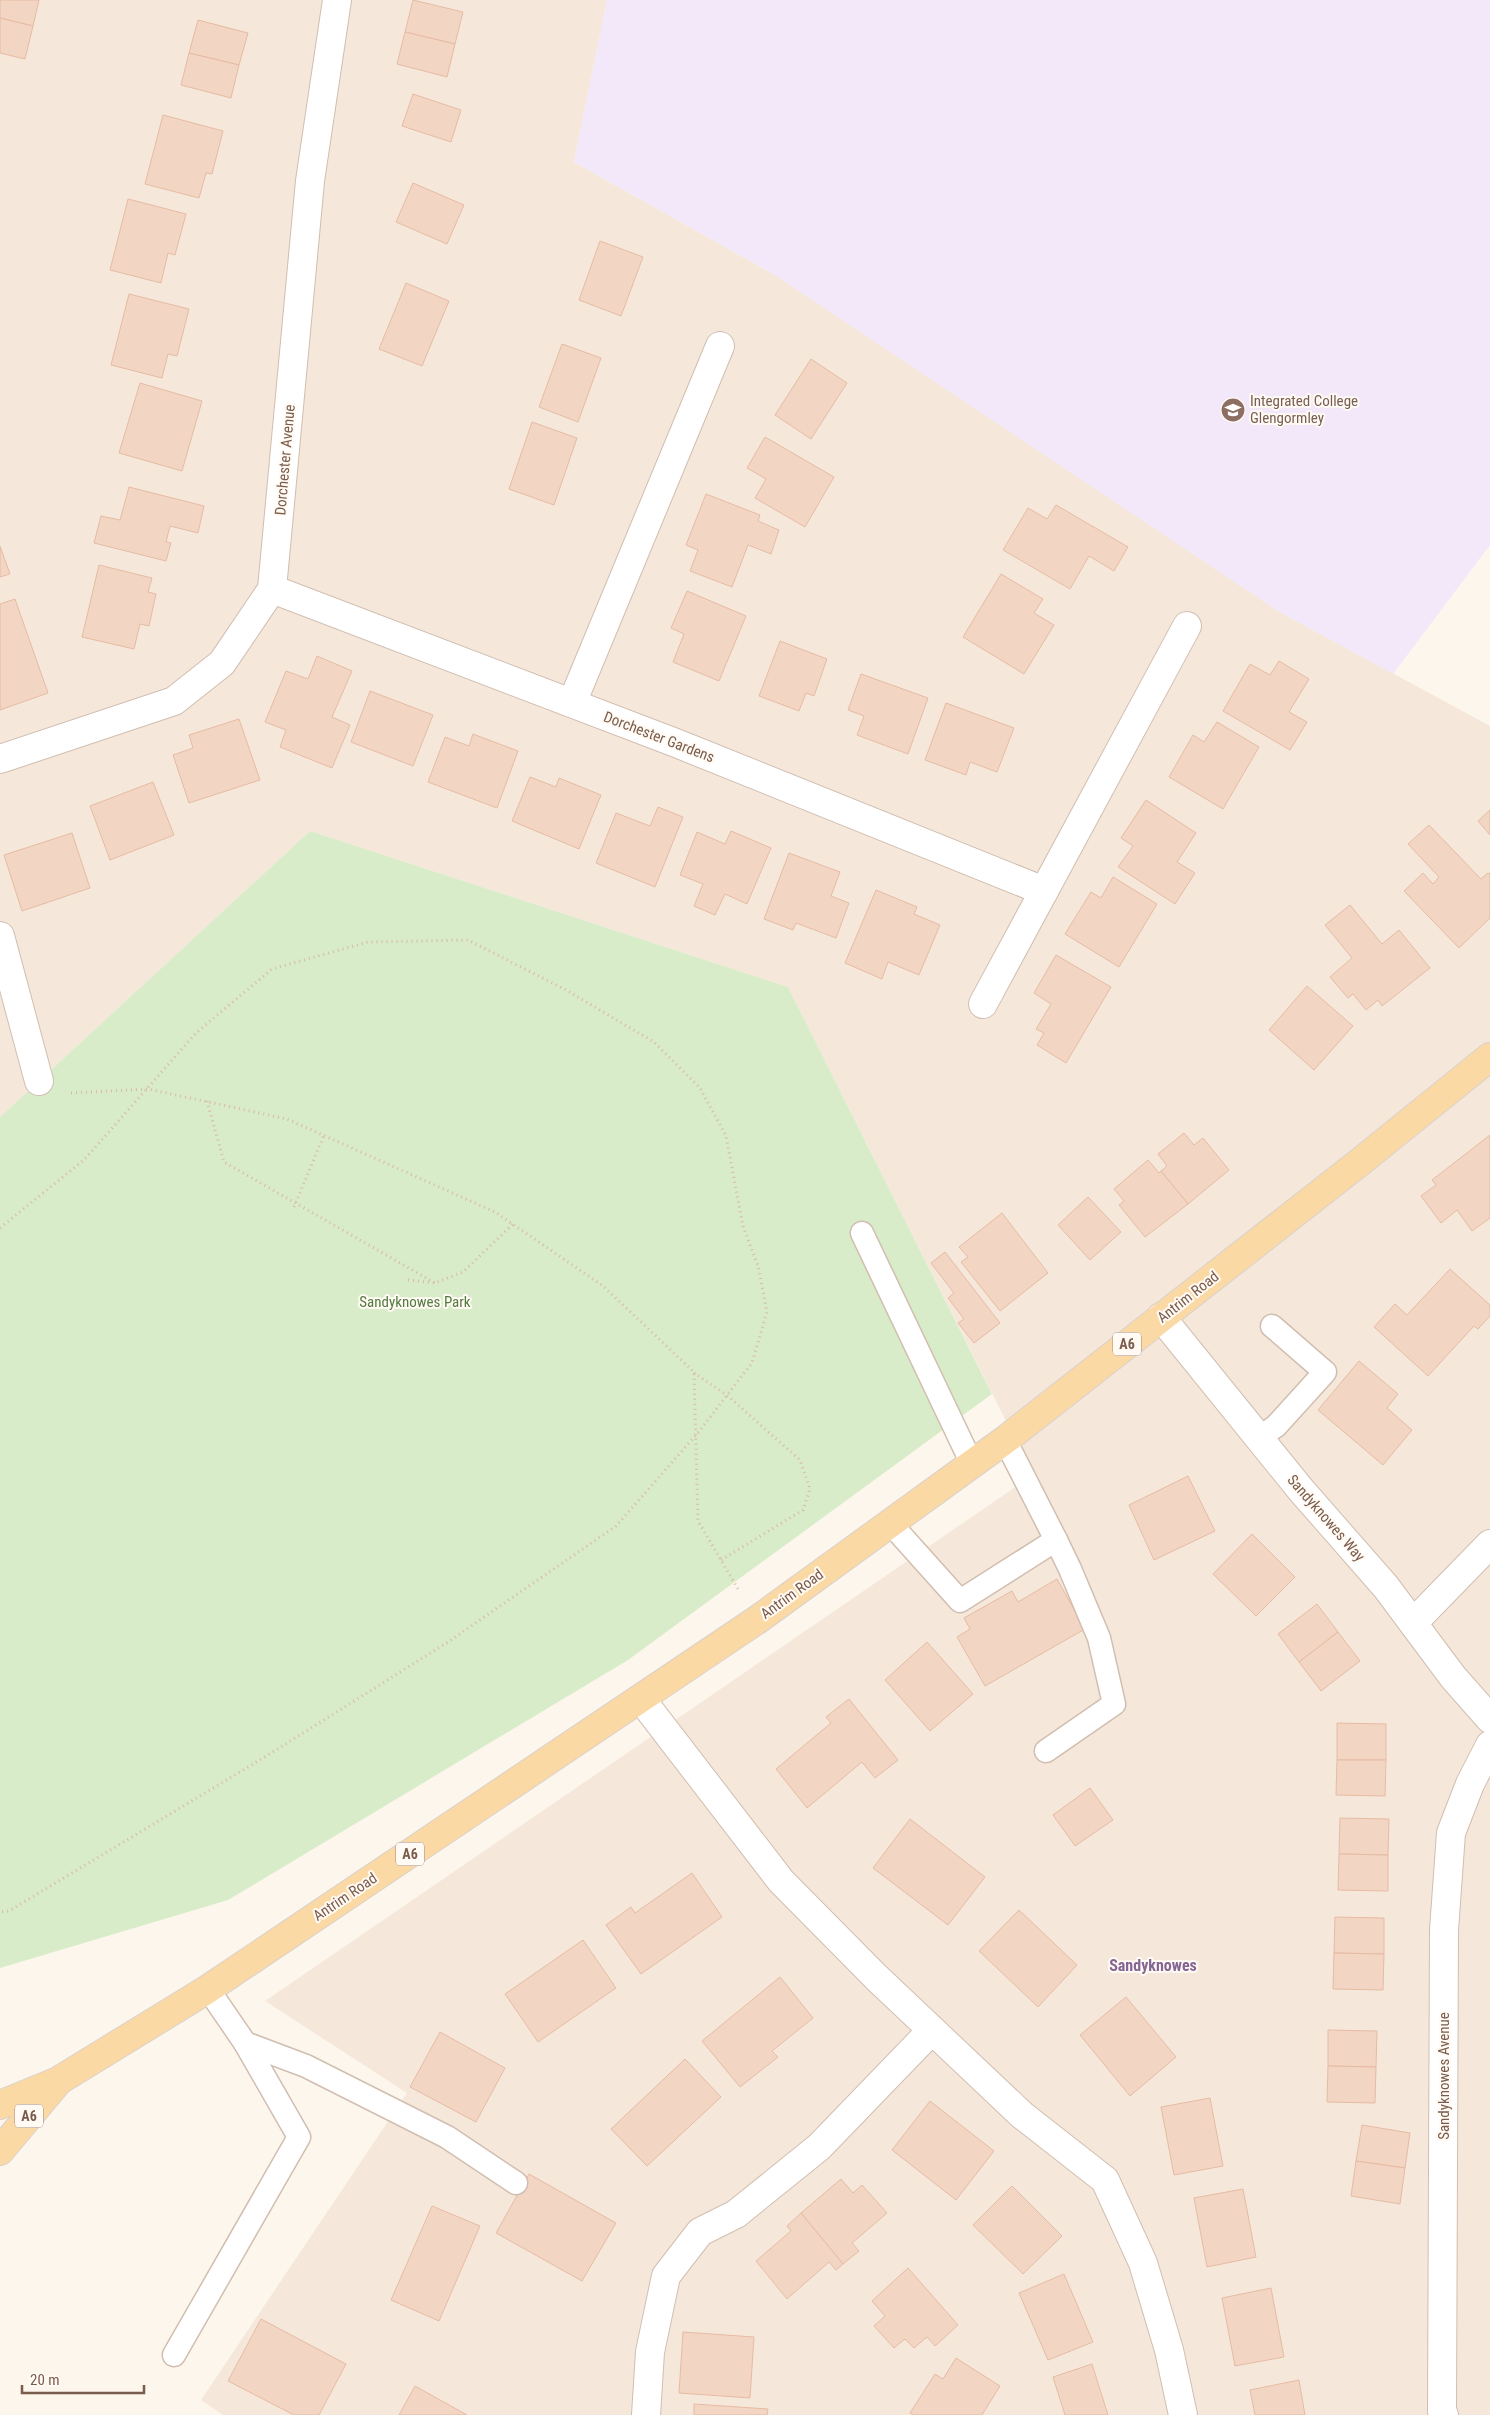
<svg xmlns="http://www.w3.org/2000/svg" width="1490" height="2415" font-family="'Roboto Condensed',sans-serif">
  <rect width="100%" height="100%" fill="#fdf6ec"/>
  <!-- residential -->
  <path fill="#f5e8da" d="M0,0H607L574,162L775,275L1278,611L1490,726V2415H223L201,2400L407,2093L265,2001L1033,1475L788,987L310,831L0,1117Z"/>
  <!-- education -->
  <path fill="#f3e8fa" d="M607,0H1490V545L1393,674L1278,611L775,275L574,162Z"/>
  <!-- green -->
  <path fill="#d8ecc9" d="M310,831L788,987L992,1394L628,1660L228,1900L0,1968V1117Z"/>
  <!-- building -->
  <g fill="#f3d5c3" stroke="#e6bba3">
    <path d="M0,0H39L33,26L0,18Z"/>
    <path d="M413,0L463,12L455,44L405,32Z"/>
    <path d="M0,18L33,26L25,59L0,53Z"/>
    <path d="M198,20L248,33L239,65L189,53Z"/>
    <path d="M405,32L455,44L447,77L397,64Z"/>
    <path d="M189,53L239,65L231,98L181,85Z"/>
    <path d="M413,94L461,110L451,142L402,126Z"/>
    <path d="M163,115L223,131L212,174L206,173L199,198L145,184Z"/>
    <path d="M413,183L464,205L447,244L396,222Z"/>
    <path d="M128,199L186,214L175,255L168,253L161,283L110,270Z"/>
    <path d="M600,241L643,257L621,316L579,300Z"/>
    <path d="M406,283L449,301L422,366L379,349Z"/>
    <path d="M129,294L189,309L177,356L168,354L162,378L111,365Z"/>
    <path d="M562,344L601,358L578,422L539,407Z"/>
    <path d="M811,359L847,383L811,439L775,415Z"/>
    <path d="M140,383L202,401L182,471L119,453Z"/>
    <path d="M532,422L577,438L554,505L509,489Z"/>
    <path d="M765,437L834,477L805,527L755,498L766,479L747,468Z"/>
    <path d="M129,487L204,506L198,533L170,526L166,542L171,543L166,561L94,543L101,516L120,520Z"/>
    <path d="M706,494L760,515L758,521L779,530L771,554L748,545L732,587L690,571L698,550L686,545Z"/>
    <path d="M1056,505L1128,547L1114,571L1089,556L1070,589L1003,550L1028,508L1047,519Z"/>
    <path d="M0,546L10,574L0,577Z"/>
    <path d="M99,565L152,578L148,592L156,594L149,626L140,624L134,649L82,637Z"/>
    <path d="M1001,574L1043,599L1034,613L1054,625L1024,674L963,637Z"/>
    <path d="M687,591L746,616L719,681L673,662L684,634L671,628Z"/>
    <path d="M15,599L48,693L0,710V604Z"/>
    <path d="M780,641L827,659L814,696L806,693L799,711L759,696Z"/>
    <path d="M317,656L352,671L332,717L350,725L332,768L280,747L286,730L265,722L286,671L308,679Z"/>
    <path d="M1279,661L1309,679L1289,712L1307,722L1290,750L1223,711L1250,664L1270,675Z"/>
    <path d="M861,674L928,698L908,754L857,735L864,716L848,710Z"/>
    <path d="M370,691L433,715L413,766L351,742Z"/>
    <path d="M946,703L1014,728L997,772L970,762L966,775L925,760Z"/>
    <path d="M239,719L260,780L189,803L173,755L193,748L189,735Z"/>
    <path d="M1217,722L1259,747L1223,809L1169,777L1193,735L1204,742Z"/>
    <path d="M473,734L518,751L497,808L428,782L445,737L469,746Z"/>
    <path d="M530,777L556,787L559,778L601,795L579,849L512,821Z"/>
    <path d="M153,782L174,835L110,860L90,806Z"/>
    <path d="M1146,800L1196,833L1177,862L1195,873L1175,904L1118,867L1133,846L1121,838Z"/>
    <path d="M658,807L683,817L655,887L596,863L616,813L650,826Z"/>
    <path d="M1490,810V835L1478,821Z"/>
    <path d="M1429,825L1481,879L1488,873L1490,874V918L1459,948L1404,891L1423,873L1433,884L1439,877L1408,844Z"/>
    <path d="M731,831L771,848L747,904L725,894L715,915L694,906L703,884L680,875L697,832L725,844Z"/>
    <path d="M72,833L90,888L22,911L4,855Z"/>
    <path d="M789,853L840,872L831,896L849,903L836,938L796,923L793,930L764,919Z"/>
    <path d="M1113,877L1157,904L1119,967L1065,934L1091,892L1101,898Z"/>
    <path d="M876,890L917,907L914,914L940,925L919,975L888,962L882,979L845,963Z"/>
    <path d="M1350,905L1382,944L1399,930L1430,968L1382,1006L1378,1000L1366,1010L1353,994L1348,998L1330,977L1352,958L1325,925Z"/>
    <path d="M1056,955L1111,987L1066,1063L1037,1045L1044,1033L1036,1029L1051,1004L1034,993Z"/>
    <path d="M1307,986L1353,1026L1314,1070L1269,1030Z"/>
    <path d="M1184,1133L1194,1145L1203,1138L1229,1170L1188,1204L1161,1171L1167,1166L1158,1154Z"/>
    <path d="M1490,1135V1218L1472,1231L1457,1210L1441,1223L1421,1196L1436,1185L1432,1180Z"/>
    <path d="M1148,1160L1159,1173L1161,1171L1188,1204L1145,1237L1119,1205L1124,1201L1114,1189Z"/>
    <path d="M1088,1197L1121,1232L1090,1260L1058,1225Z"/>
    <path d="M1002,1213L1048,1273L1000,1311L961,1262L968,1257L959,1247Z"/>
    <path d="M945,1252L1000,1323L974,1343L958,1323L964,1319L948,1298L954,1293L931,1263Z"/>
    <path d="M1450,1269L1490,1305V1316L1478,1329L1474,1326L1428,1376L1374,1327L1395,1304L1407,1315Z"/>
    <path d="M1359,1361L1398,1394L1387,1408L1412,1430L1383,1465L1318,1410Z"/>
    <path d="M1188,1476L1215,1531L1154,1560L1129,1505Z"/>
    <path d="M1252,1534L1295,1577L1256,1616L1213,1574Z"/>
    <path d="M1057,1579L1085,1629L985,1686L957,1637L970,1629L964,1618L1012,1591L1018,1602Z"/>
    <path d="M1317,1604L1338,1632L1299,1662L1278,1634Z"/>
    <path d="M1338,1632L1360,1661L1321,1691L1299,1662Z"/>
    <path d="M927,1642L973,1694L930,1731L885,1680Z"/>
    <path d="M849,1699L898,1760L875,1778L862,1762L807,1808L776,1769L831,1723L826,1717Z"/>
    <path d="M1337,1723L1386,1724V1760H1337Z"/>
    <path d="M1337,1760H1386L1385,1796L1336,1795Z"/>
    <path d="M1090,1788L1113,1820L1075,1846L1053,1815Z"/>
    <path d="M1340,1818L1389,1819L1388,1855L1339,1854Z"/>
    <path d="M910,1819L985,1877L948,1925L873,1868Z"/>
    <path d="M1339,1854L1388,1855V1891L1338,1890Z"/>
    <path d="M692,1873L722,1917L641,1974L606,1925L631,1907L635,1913Z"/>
    <path d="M1019,1910L1077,1965L1038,2007L979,1951Z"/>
    <path d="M1335,1917L1384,1918V1954L1334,1953Z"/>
    <path d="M583,1940L616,1988L538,2042L505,1994Z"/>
    <path d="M1334,1953L1384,1954L1383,1990L1333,1989Z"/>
    <path d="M780,1977L813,2018L772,2051L778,2057L740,2087L702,2041Z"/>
    <path d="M1126,1997L1176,2057L1130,2096L1080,2035Z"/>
    <path d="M1328,2030L1377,2031L1376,2067L1328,2066Z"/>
    <path d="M440,2032L505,2068L476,2122L410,2087Z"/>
    <path d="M685,2059L721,2097L647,2166L611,2129Z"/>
    <path d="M1328,2066L1376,2067L1375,2103L1327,2102Z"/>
    <path d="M1210,2098L1223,2166L1174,2175L1161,2107Z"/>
    <path d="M930,2101L994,2151L956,2200L892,2150Z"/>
    <path d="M1362,2125L1410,2133L1405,2168L1356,2161Z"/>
    <path d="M1356,2161L1405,2168L1400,2204L1351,2196Z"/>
    <path d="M529,2174L616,2223L582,2281L496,2233Z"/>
    <path d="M841,2179L853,2193L862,2185L887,2213L852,2243L859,2251L843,2264L801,2213Z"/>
    <path d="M1012,2186L1062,2236L1023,2274L973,2225Z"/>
    <path d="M1243,2189L1256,2257L1207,2267L1194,2198Z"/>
    <path d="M432,2206L480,2226L439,2321L391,2300Z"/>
    <path d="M801,2213L843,2264L836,2270L829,2262L787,2299L756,2261L791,2231L787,2226Z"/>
    <path d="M908,2268L958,2325L935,2346L927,2337L914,2348L905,2339L894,2348L874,2326L885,2316L872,2301Z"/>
    <path d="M1064,2274L1093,2342L1048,2360L1019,2293Z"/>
    <path d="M1271,2288L1284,2357L1235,2366L1222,2298Z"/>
    <path d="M261,2319L346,2364L319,2415H294L228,2381Z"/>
    <path d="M683,2332L754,2337L750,2398L679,2393Z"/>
    <path d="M956,2358L1000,2386L982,2415H913L910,2413L935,2374L943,2379Z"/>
    <path d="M1092,2364L1108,2415H1065L1053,2377Z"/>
    <path d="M1299,2380L1305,2415H1255L1250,2390Z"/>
    <path d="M415,2386L467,2415H399Z"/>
    <path d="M694,2404L768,2409L767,2415H694Z"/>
  </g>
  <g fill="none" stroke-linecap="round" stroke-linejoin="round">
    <defs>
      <g id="service">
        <path d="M862,1233L972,1464"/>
        <path d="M1259,1438L1276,1426L1325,1372L1272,1326"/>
        <path d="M890,1523L960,1601L1056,1540L1005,1440"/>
        <path d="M1046,1751L1114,1704L1099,1638L1070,1569L1056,1540"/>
        <path d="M208,1989L245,2043L306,2066L447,2137L516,2183"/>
        <path d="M174,2355L299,2137L245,2043"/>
      </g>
      <g id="minor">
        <path d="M272,589L676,743L1044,891"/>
        <path d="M572,703L720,346"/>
        <path d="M0,759L174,701L222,663L272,589L310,181L337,0"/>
        <path d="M0,936L39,1081"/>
        <path d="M983,1004L1187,626"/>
        <path d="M1161,1317L1301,1490L1386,1587L1453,1677L1490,1719"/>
        <path d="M1413,1623L1490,1544"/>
        <path d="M641,1699L781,1881L877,1978L1022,2115L1105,2180L1143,2263L1169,2350L1183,2415"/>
        <path d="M646,2415L650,2352L666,2276L700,2232L736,2214L819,2147L932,2030"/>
        <path d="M1444,2415L1442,2411L1444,1930L1451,1833L1470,1784L1490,1745"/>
      </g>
      <g id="primary">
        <path d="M0,2105L58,2081L208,1989L757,1620L1005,1440L1360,1162L1490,1057"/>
        <path d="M0,2151L56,2084"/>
      </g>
    </defs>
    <!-- service casing -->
    <use href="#service" stroke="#d1beb0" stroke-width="25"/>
    <!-- minor casing -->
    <use href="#minor" stroke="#d1beb0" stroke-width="30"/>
    <!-- primary casing -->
    <use href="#primary" stroke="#dad1cd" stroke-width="30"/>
    <!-- path -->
    <g stroke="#d9b8a5" stroke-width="3" stroke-dasharray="1 4" stroke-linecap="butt">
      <path d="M71,1093L148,1089L287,1119L495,1212L603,1286L694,1372L698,1521L738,1589"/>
      <path d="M207,1101L224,1162L435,1283"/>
      <path d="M294,1207L324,1135"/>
      <path d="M0,1228L85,1159L196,1033L272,969L368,942L468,940L566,990L654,1042L700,1088L726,1136L743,1226L758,1266L767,1312L752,1363L697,1434L616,1526L448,1642L268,1755L9,1911L0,1912"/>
      <path d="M408,1280L435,1283L463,1272L513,1224"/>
      <path d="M694,1373L728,1396L800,1460L810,1489L803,1510L721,1560"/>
    </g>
    <!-- service -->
    <use href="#service" stroke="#fff" stroke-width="22"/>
    <!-- minor -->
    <use href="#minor" stroke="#fff" stroke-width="28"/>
    <!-- primary -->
    <use href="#primary" stroke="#fbd9a5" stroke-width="28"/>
  </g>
  <!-- icons -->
  <defs>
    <symbol id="school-disc" viewBox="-11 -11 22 22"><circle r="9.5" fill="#8d6e63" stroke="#fffaf3"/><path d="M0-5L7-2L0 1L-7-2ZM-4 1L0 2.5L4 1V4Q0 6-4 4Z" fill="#fff"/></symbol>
  </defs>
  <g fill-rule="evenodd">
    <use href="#school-disc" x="1219" y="396" width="28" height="28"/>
  </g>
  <g text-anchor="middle" stroke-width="4" stroke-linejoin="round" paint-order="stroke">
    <!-- shield labels -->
    <g fill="#fffaf3" stroke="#a28b7f" stroke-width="1">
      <rect x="1113" y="1332.5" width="28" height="23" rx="4"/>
      <rect x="396" y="1842.5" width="28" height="23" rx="4"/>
      <rect x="15" y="2104.5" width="28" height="23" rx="4"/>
    </g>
    <g font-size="14" font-weight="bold" fill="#7a5c4d">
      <text x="1127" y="1349">A6</text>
      <text x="410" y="1859">A6</text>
      <text x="29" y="2121">A6</text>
    </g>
    <!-- education labels -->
    <g font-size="15" fill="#785e54" stroke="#fffaf3" text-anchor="start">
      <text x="1250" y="406">Integrated College<tspan x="1250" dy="17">Glengormley</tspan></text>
    </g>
    <!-- street labels -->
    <g font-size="15" fill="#7a5c4d" stroke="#fffaf3">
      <text transform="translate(285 460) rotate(-85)" y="5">Dorchester Avenue</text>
      <text transform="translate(659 737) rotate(21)" y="5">Dorchester Gardens</text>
      <text transform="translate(1188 1297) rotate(-38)" y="5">Antrim Road</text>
      <text transform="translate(1326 1518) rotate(49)" y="5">Sandyknowes Way</text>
      <text transform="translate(792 1594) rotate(-36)" y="5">Antrim Road</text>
      <text transform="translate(345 1897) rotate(-34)" y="5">Antrim Road</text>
      <text transform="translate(1444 2076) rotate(-90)" y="5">Sandyknowes Avenue</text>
    </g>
    <!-- park labels -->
    <g font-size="15" fill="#537a41" stroke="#fffaf3">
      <text x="415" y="1307">Sandyknowes Park</text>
    </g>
    <!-- neighbourhood labels -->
    <g font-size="16" font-weight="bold" fill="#846695" stroke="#fffaf3">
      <text x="1153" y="1971">Sandyknowes</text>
    </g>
  </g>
  <!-- scale -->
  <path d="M22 2385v8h122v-8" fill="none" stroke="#7a5c4d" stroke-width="2.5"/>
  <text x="30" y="2385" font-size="15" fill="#7a5c4d" stroke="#fffaf3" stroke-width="4" paint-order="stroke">20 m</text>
</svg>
